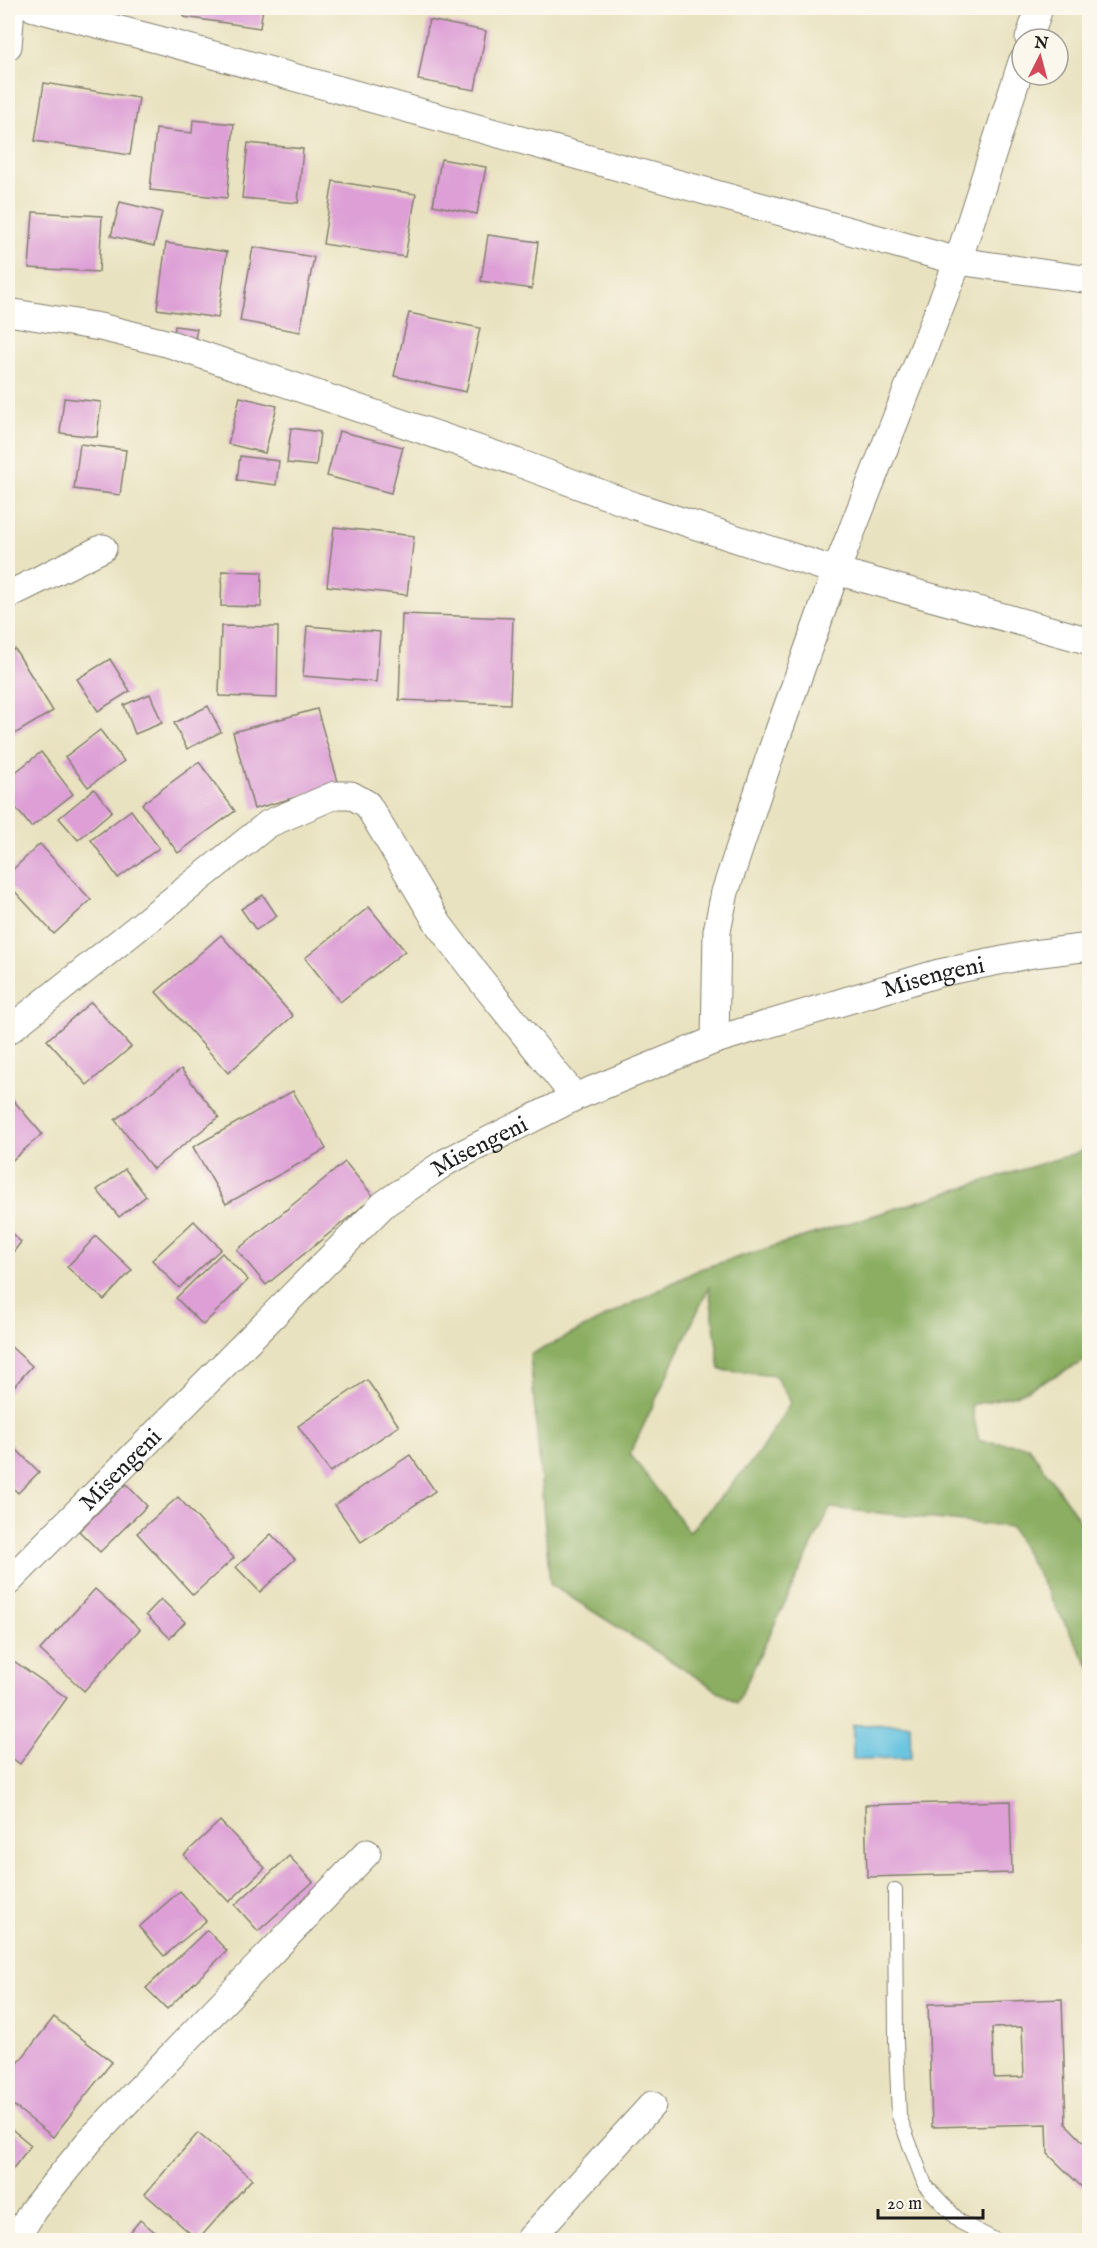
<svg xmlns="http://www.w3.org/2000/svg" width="1097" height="2248" font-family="'IM FELL English',serif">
  <rect width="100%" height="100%" fill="#fbf7ec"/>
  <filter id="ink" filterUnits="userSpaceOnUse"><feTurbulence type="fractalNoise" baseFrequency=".0167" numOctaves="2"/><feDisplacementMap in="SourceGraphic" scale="12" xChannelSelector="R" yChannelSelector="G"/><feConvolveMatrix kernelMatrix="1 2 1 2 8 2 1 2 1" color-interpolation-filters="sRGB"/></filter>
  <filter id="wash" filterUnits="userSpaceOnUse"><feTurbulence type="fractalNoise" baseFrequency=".008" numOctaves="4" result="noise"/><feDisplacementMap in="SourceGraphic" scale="24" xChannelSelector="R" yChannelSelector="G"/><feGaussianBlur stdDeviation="1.35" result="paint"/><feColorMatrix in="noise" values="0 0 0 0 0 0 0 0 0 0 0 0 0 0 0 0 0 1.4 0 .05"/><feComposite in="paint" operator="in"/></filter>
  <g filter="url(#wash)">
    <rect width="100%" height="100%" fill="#e9e2c0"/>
    <!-- forest -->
    <path fill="#8bae62" stroke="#54653f" stroke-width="1.5" fill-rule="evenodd" d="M1089,1149V1359L1016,1395L971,1405L979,1441L1028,1446L1089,1533V1666L1011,1527L830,1508L737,1703L550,1584L530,1355L700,1269ZM709,1287L720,1370L775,1376L791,1402L757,1456L689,1532L630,1454Z"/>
    <!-- water -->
    <path fill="#61c1df" stroke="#3e6e7e" stroke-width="1.5" d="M910,1724L911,1758L853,1759V1725Z"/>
    <g id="blocks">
      <!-- building -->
      <g fill="#dd9fd6" fill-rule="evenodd">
        <path d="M62,8H118L117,19Z"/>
        <path d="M186,8H263L260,28L184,17Z"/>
        <path d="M429,20L486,31L475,90L418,80Z"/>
        <path d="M44,83L139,98L130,155L35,141Z"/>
        <path d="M193,120L234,124L227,198L150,190L156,129L192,133Z"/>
        <path d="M248,143L303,149L298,203L242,198Z"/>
        <path d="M441,159L486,167L477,214L433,205Z"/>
        <path d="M333,181L416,194L405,257L323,244Z"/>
        <path d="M120,202L162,212L154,246L111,236Z"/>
        <path d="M33,212L102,216L99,272L29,268Z"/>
        <path d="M488,235L538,242L532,289L481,281Z"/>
        <path d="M166,243L227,252L218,318L157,309Z"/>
        <path d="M253,247L314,257L300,332L240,321Z"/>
        <path d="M409,313L480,328L466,392L394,376Z"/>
        <path d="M175,326L197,329L194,344L173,341Z"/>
        <path d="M240,397L277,406L265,453L228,444Z"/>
        <path d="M64,398L101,402L97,437L60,433Z"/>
        <path d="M291,428L320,432L316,466L287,463Z"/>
        <path d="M339,431L403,447L391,493L327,476Z"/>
        <path d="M80,444L126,450L120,495L74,489Z"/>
        <path d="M240,456L279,461L276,485L237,480Z"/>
        <path d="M334,527L414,536L407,595L327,586Z"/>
        <path d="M222,571L262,572L261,607L221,606Z"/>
        <path d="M402,614L513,618L510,704L399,700Z"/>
        <path d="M221,626L278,627L277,698L219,696Z"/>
        <path d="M307,626L380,632L376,682L303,676Z"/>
        <path d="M15,649L53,711L8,738V653Z"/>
        <path d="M110,659L130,691L98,711L77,679Z"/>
        <path d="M150,694L162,723L135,734L124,705Z"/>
        <path d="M208,706L221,732L187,749L174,723Z"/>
        <path d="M317,709L339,785L254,809L233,732Z"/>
        <path d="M100,730L124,761L88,787L65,757Z"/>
        <path d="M41,752L73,794L31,827L8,798V778Z"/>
        <path d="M199,762L235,811L178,853L142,804Z"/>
        <path d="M94,789L112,811L78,840L59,818Z"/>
        <path d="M131,810L159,848L118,878L91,840Z"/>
        <path d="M40,844L91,900L54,934L8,884V874Z"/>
        <path d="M263,895L277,916L256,930L241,909Z"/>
        <path d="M369,907L405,951L340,1002L305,958Z"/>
        <path d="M221,935L293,1016L228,1073L156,992Z"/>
        <path d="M91,1002L131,1047L87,1085L47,1040Z"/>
        <path d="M181,1069L219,1117L153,1169L115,1120Z"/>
        <path d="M293,1091L326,1149L226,1204L193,1147Z"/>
        <path d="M8,1094L42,1134L8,1164Z"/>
        <path d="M345,1162L374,1197L266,1285L237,1250Z"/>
        <path d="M125,1169L146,1196L119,1217L97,1190Z"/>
        <path d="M194,1221L221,1249L179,1288L152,1260Z"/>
        <path d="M8,1230L21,1242L8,1259Z"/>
        <path d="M96,1236L132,1270L104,1300L67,1267Z"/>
        <path d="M222,1253L248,1280L203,1325L176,1298Z"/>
        <path d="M8,1344L32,1366L8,1393Z"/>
        <path d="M367,1380L399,1426L330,1472L298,1426Z"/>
        <path d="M8,1441L39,1472L18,1493L8,1483Z"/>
        <path d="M410,1455L435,1491L361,1542L335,1505Z"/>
        <path d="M126,1484L147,1506L100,1552L79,1531Z"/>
        <path d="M178,1497L234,1558L193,1595L137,1533Z"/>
        <path d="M271,1534L295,1559L260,1592L236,1567Z"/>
        <path d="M95,1589L140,1629L84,1691L40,1650Z"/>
        <path d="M161,1599L185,1622L170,1638L146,1615Z"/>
        <path d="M8,1657L67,1698L20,1764L8,1755Z"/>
        <path d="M1010,1801L1012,1873L867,1877L865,1805Z"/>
        <path d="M220,1821L265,1868L229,1902L184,1855Z"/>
        <path d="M289,1856L313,1882L258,1931L235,1905Z"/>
        <path d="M180,1891L206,1921L164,1956L139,1927Z"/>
        <path d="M207,1930L227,1951L167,2009L146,1988Z"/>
        <path d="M1062,1999L1066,2124L1090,2149V2195L1048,2154L1047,2124L932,2127L928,2004ZM1022,2027L1024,2077L994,2078L992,2028Z"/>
        <path d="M54,2017L112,2062L53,2137L8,2101V2076Z"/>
        <path d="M8,2126L31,2145L8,2175Z"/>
        <path d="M198,2133L252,2179L198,2240L145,2194Z"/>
        <path d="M140,2220L165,2240H124Z"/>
      </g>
    </g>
  </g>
  <g filter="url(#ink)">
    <use href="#blocks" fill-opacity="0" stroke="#827f6e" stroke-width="1.5"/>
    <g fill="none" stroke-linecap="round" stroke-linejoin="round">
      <defs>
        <path id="service" d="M895,1890L896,2041L899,2116L925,2185L960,2222L995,2240"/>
        <g id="minor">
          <path d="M34,8L156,39L958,261L1090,280"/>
          <path d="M1029,39L1039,8"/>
          <path d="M8,46L11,8"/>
          <path d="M8,312L100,327L170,344L516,462L635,506L836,571L1090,641"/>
          <path d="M8,595L103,548"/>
          <path d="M8,1031L268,824L335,795H351L367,804L439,925L480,979L575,1097"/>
          <path d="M715,1040L717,931L725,892L772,750L836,571L958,261L1022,62"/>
          <path id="s1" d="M8,1582L384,1204L446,1162L575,1097L715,1040L939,973L1033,954L1090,947"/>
          <path d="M16,2240L33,2210L91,2139L367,1853"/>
          <path d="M529,2240L652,2105"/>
        </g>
      </defs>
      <!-- service casing -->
      <use href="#service" stroke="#827f6e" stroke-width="16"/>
      <!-- minor casing -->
      <use href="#minor" stroke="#827f6e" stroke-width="29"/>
      <!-- service -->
      <use href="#service" stroke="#fff" stroke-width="14"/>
      <!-- minor -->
      <use href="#minor" stroke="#fff" stroke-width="27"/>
    </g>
  </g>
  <g text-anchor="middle" stroke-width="4.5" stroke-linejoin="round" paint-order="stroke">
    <!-- street labels -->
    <g font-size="24" fill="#1c1c1c" stroke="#fbf7ec">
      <text dy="8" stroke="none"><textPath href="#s1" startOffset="1131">Misengeni</textPath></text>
      <text dy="8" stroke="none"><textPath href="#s1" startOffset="645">Misengeni</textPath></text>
      <text dy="8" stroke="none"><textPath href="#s1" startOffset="159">Misengeni</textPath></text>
    </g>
  </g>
  <!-- margin -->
  <rect width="1097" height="2248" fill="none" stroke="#fbf7ec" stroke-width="30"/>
  <!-- north arrow -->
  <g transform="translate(1040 57) rotate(6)"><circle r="28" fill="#fbf7ec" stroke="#a29f99" stroke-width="1.5"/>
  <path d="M0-4.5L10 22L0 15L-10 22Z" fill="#d1495b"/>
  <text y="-9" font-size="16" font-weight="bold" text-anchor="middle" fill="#1c1c1c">N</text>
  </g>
  <!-- scale -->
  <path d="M878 2209v9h105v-9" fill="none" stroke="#1c1c1c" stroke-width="3"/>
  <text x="887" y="2209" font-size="18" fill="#1c1c1c" stroke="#fbf7ec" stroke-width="4.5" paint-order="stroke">20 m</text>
</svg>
